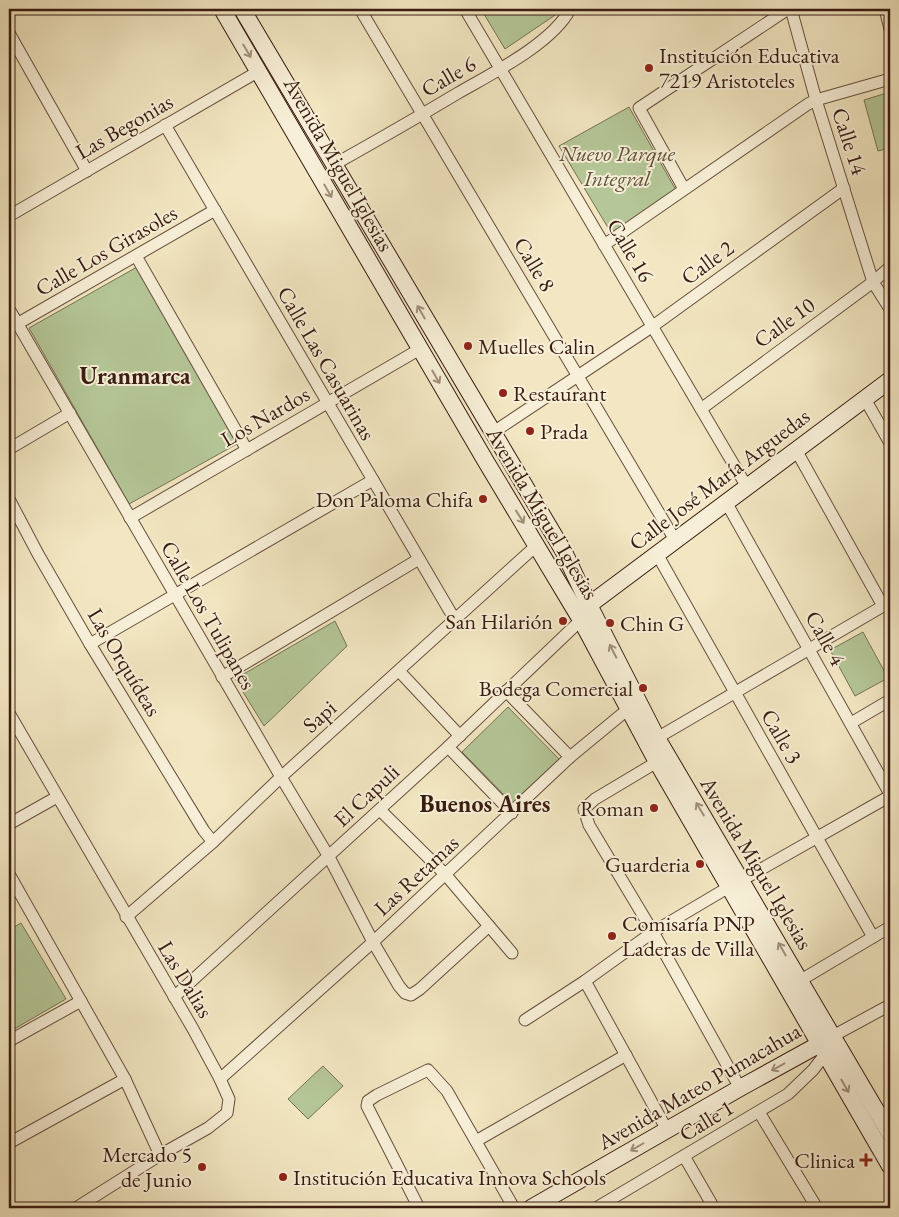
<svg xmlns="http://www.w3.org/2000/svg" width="899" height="1217" font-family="'EB Garamond',serif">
  <rect width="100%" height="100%" fill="#f2e7c2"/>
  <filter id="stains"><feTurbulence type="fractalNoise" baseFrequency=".004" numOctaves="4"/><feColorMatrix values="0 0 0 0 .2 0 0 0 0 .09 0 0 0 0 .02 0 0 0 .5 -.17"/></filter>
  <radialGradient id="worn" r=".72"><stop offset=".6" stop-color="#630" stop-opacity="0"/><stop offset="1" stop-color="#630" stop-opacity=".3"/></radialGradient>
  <!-- green -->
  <g fill="#b5c798" stroke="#777255">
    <path d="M481,9H564L505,49Z"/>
    <path d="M890,92V148L878,151L864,100Z"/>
    <path d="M629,107L677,192L613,236L559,146Z"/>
    <path d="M137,267L237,444L129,504L29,328Z"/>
    <path d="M335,621L347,646L264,726L235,679Z"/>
    <path d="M863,632L888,678L855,696L830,650Z"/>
    <path d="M508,707L559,759L513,804L462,752Z"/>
    <path d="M21,923L66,999L9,1032V930Z"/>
    <path d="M323,1066L343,1086L308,1119L288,1099Z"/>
  </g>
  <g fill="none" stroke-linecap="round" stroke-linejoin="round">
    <defs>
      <g id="street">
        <path d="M360,9L675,540"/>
        <path d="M465,9L747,487"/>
        <path d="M791,9L816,100L873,282L890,309"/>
        <path d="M885,9L890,29"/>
        <path d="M9,33L87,171"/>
        <path d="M165,125L455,620"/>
        <path d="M335,164C376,141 418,117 458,93C491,74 553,43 570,9"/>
        <path d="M684,189L639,108L788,9"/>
        <path d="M9,216L259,71"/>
        <path d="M604,245L808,104L816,100L890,79"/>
        <path d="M136,256L247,450"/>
        <path d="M9,309L281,777L329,857L373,942L399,986L405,993L411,995L420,989L489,926"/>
        <path d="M17,324L215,210"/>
        <path d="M865,399L890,443"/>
        <path d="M701,409L873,282L890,267"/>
        <path d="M492,433L653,326L844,188"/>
        <path d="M9,449L70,413"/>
        <path d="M796,450L883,606"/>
        <path d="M9,499L38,554L90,644L204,831L213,842"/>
        <path d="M726,502L890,794"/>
        <path d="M130,518L420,349"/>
        <path d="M657,554L873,937"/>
        <path d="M90,644L373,480"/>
        <path d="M399,671L460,736"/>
        <path d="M222,677L419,559"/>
        <path d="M506,691L570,757"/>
        <path d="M9,713L193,1029L220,1079L229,1099L227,1113L208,1128L160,1155L76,1208"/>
        <path d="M851,723L890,700"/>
        <path d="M657,738L890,602"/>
        <path d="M448,747L512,813"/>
        <path d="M657,762L595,799L584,809L589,825L653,932L740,1088"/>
        <path d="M380,810L445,874L512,953"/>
        <path d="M9,824L57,797"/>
        <path d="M9,874L125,1079L160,1155"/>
        <path d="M742,880L890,796"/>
        <path d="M126,917L213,842L281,777L537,545"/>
        <path d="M801,980L890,927"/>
        <path d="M585,981L667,1130"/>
        <path d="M174,997L448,747L581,620"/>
        <path d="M525,1020L585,981L653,932L729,887"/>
        <path d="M833,1036L890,1005"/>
        <path d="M9,1041L81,1001"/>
        <path d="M220,1079L373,942L570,757L633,705"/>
        <path d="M759,1112L817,1208"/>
        <path d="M476,1141L626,1055"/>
        <path d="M9,1143L125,1079"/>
        <path d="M684,1156L714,1208"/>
        <path d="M419,1208L367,1106L368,1101L377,1095L428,1070L447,1091L514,1208"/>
        <path d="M596,1208L788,1094L813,1070L826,1053"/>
      </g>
      <g id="secondary">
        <path d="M222,9L485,460L581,620L657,762L890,1166"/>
        <path d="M242,9L564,552L589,605L657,738L890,1134"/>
        <path d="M585,613L589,605L890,380"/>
        <path d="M531,1208L740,1088L829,1039"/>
      </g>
    </defs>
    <!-- street casing -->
    <use href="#street" stroke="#674f3e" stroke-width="13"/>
    <!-- secondary casing -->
    <use href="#secondary" stroke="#391c12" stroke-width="18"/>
    <!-- street -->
    <use href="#street" stroke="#f7efd7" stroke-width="11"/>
    <!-- secondary -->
    <use href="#secondary" stroke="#f7efd7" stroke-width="16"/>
  </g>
  <!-- one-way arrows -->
  <defs><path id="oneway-shaft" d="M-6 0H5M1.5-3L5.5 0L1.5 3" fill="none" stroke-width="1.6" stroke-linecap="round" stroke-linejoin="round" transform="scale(1.25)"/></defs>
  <g stroke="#a2907e">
    <use href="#oneway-shaft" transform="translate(247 51) rotate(59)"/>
    <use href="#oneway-shaft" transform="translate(328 191) rotate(60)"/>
    <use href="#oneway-shaft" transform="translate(421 312) rotate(-120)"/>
    <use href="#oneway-shaft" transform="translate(436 377) rotate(60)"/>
    <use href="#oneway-shaft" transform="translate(520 517) rotate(58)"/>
    <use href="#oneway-shaft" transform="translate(613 651) rotate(-117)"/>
    <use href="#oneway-shaft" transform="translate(700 809) rotate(-121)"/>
    <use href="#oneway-shaft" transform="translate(782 949) rotate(-120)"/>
    <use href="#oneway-shaft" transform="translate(778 1067) rotate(151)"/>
    <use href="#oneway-shaft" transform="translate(845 1086) rotate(60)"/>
    <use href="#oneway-shaft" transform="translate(637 1147) rotate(150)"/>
  </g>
  <!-- markers -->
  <g fill="#8f2418" stroke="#f7efd7" stroke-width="2">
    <circle cx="649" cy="68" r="5"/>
    <circle cx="468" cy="346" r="5"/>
    <circle cx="503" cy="393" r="5"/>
    <circle cx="530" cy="431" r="5"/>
    <circle cx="483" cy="499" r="5"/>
    <circle cx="563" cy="621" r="5"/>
    <circle cx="610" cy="623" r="5"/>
    <circle cx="643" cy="688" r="5"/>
    <circle cx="654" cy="808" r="5"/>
    <circle cx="700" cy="864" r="5"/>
    <circle cx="612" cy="936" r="5"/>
    <path d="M863.5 1152.5h5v5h5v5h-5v5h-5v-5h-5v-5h5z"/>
    <circle cx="202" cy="1167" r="5"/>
    <circle cx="283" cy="1177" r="5"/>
  </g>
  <g text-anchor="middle" stroke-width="4" stroke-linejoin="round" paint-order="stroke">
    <!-- poi labels -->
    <g font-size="22" fill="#391c12" stroke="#f7efd7" text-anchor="start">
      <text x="659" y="63">Institución Educativa<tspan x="659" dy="25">7219 Aristoteles</tspan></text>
      <text x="478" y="354">Muelles Calin</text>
      <text x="513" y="401">Restaurant</text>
      <text x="540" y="439">Prada</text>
      <text x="473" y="507" text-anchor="end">Don Paloma Chifa</text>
      <text x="553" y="629" text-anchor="end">San Hilarión</text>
      <text x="620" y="631">Chin G</text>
      <text x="633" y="696" text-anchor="end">Bodega Comercial</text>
      <text x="644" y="816" text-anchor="end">Roman</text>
      <text x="690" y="872" text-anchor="end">Guarderia</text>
      <text x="622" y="931">Comisaría PNP<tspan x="622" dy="25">Laderas de Villa</tspan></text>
      <text x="192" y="1162" text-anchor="end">Mercado 5<tspan x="192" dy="25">de Junio</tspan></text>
      <text x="855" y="1168" text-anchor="end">Clinica</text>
      <text x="293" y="1185">Institución Educativa Innova Schools</text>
    </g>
    <!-- street labels -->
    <g font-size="22" fill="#391c12" stroke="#f7efd7">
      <text transform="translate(448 76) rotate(-30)" y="8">Calle 6</text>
      <text transform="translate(124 126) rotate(-30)" y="8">Las Begonias</text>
      <text transform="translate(850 141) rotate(72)" y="8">Calle 14</text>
      <text transform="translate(339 164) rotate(60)" y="8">Avenida Miguel Iglesias</text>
      <text transform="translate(106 250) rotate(-30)" y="8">Calle Los Girasoles</text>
      <text transform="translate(631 250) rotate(59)" y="8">Calle 16</text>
      <text transform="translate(707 262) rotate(-36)" y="8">Calle 2</text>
      <text transform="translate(535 264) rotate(59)" y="8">Calle 8</text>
      <text transform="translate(784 322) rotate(-36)" y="8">Calle 10</text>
      <text transform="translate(327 363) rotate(60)" y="8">Calle Las Casuarinas</text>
      <text transform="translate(265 416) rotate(-30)" y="8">Los Nardos</text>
      <text transform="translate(719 479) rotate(-37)" y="8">Calle José María Arguedas</text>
      <text transform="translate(543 513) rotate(59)" y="8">Avenida Miguel Iglesias</text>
      <text transform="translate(209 615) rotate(60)" y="8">Calle Los Tulipanes</text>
      <text transform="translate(826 638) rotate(61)" y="8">Calle 4</text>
      <text transform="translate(125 662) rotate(59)" y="8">Las Orquídeas</text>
      <text transform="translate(319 716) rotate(-42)" y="8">Sapi</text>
      <text transform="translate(782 736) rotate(60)" y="8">Calle 3</text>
      <text transform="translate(366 795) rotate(-43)" y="8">El Capuli</text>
      <text transform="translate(757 863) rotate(59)" y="8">Avenida Miguel Iglesias</text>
      <text transform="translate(416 875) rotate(-43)" y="8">Las Retamas</text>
      <text transform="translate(186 979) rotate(59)" y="8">Las Dalias</text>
      <text transform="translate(699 1086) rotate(-30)" y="8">Avenida Mateo Pumacahua</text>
      <text transform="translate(706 1120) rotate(-31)" y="8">Calle 1</text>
    </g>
    <!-- park labels -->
    <g font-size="22" font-style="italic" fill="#5e4f3a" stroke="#f7efd7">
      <text x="617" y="161">Nuevo Parque<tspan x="617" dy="25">Integral</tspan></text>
    </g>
    <!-- neighbourhood labels -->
    <g font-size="24" font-weight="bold" fill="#391c12" stroke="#f7efd7">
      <text x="135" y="384">Uranmarca</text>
      <text x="485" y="812">Buenos Aires</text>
    </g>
  </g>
  <!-- margin -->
  <rect width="899" height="1217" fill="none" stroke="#f2e7c2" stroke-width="30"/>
  <rect x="10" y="10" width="879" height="1197" fill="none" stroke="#391c12" stroke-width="2.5"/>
  <rect x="15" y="15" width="869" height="1187" fill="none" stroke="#391c12"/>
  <rect width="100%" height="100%" filter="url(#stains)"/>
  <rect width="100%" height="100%" fill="url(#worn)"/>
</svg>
